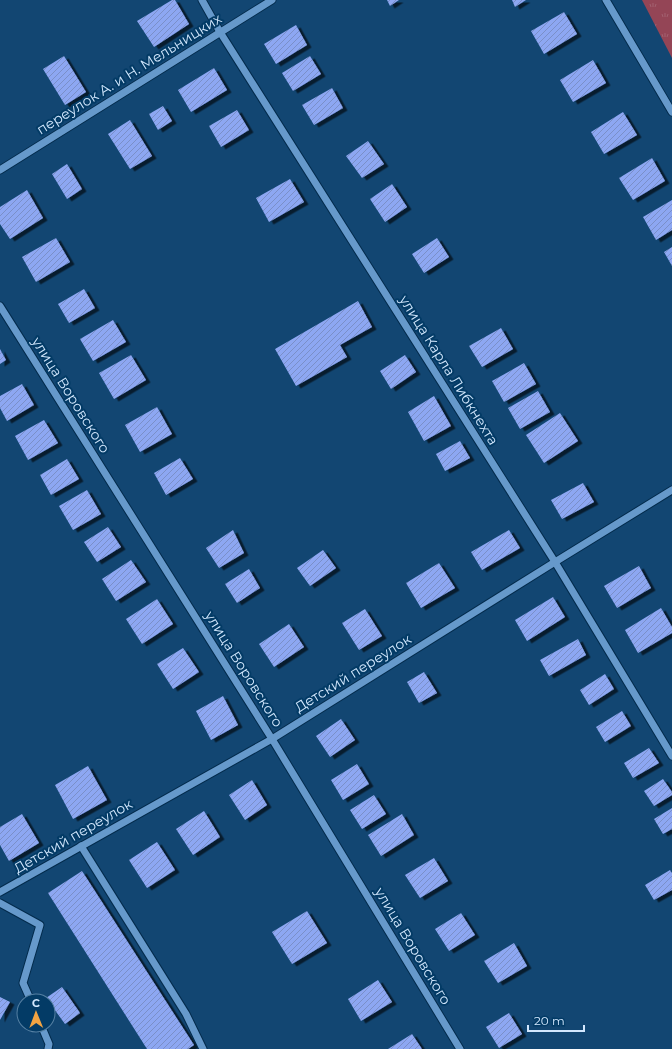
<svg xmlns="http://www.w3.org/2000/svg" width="672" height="1049" font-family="Montserrat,sans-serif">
  <defs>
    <pattern id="grass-tufts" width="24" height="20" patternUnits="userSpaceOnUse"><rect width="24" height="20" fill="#944556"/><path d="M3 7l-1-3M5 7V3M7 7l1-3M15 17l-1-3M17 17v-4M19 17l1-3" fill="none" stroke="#a2606f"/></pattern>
    <pattern id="building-hatch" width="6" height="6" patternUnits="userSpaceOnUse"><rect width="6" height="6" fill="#8da7f2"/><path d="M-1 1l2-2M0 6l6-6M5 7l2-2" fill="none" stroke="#7a8fc8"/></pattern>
    <filter id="shadow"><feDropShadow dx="4.5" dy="2.5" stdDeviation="0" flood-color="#0009"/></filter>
  </defs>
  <rect width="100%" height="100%" fill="#124672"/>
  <!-- grass -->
  <path fill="url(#grass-tufts)" d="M642,0H672V58Z"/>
  <!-- building -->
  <g fill="url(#building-hatch)" filter="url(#shadow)">
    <path d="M172,0H175L189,24L154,47L137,21Z"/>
    <path d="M387,0H399L390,6Z"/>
    <path d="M512,0H526L515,7Z"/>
    <path d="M564,12L577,34L544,54L531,31Z"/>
    <path d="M296,25L307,45L276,64L264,44Z"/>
    <path d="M64,56L86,92L65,105L43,69Z"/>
    <path d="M310,56L321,74L293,91L282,73Z"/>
    <path d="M593,60L606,83L573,102L560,80Z"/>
    <path d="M214,68L227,90L191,112L178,90Z"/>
    <path d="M332,88L343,108L314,125L302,105Z"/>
    <path d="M163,106L172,121L158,130L149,114Z"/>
    <path d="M237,110L249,130L221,147L209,126Z"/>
    <path d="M623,112L637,135L604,154L591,132Z"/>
    <path d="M130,120L152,156L130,169L108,134Z"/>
    <path d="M368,141L384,164L362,178L346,156Z"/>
    <path d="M652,158L665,181L633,200L619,178Z"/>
    <path d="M67,164L82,189L67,199L52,174Z"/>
    <path d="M290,179L304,202L269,222L256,198Z"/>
    <path d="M392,184L407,207L385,222L370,199Z"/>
    <path d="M27,190L43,218L10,239L0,224V207Z"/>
    <path d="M672,200V230L656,240L643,217Z"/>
    <path d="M56,238L70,262L36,282L22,257Z"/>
    <path d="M437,238L449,257L424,273L412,254Z"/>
    <path d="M672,247V266L664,252Z"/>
    <path d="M84,289L95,308L69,323L58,304Z"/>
    <path d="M358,301L372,327L340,345L347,357L296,386L275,349Z"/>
    <path d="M113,320L126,342L93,361L80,339Z"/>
    <path d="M501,328L513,349L482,367L469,346Z"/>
    <path d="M0,349L6,360L0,364Z"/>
    <path d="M131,355L146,380L114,399L99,373Z"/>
    <path d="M405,355L416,372L391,389L380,371Z"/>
    <path d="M524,363L536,384L504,402L492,381Z"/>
    <path d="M22,384L34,405L7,421L0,408V396Z"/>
    <path d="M538,391L550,412L520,429L508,408Z"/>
    <path d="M434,396L451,426L424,441L408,412Z"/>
    <path d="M157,407L172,434L140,452L125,425Z"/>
    <path d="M560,413L578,441L544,463L526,435Z"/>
    <path d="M44,420L58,443L28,460L15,436Z"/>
    <path d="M460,441L470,458L445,471L436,454Z"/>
    <path d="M180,458L193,479L166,495L154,473Z"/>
    <path d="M67,459L79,479L51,495L40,475Z"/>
    <path d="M583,483L594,502L562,519L551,500Z"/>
    <path d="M87,490L101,514L73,530L59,506Z"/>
    <path d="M108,527L121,547L97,562L84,542Z"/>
    <path d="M233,530L244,553L219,568L206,548Z"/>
    <path d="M509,530L520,548L482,570L471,552Z"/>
    <path d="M323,550L336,568L310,586L297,568Z"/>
    <path d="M131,560L146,582L116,601L102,579Z"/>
    <path d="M439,563L455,588L421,608L406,583Z"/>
    <path d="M639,566L651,588L617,608L604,586Z"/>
    <path d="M249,569L260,588L237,603L225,584Z"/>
    <path d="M553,597L565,617L527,641L515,620Z"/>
    <path d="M157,599L173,624L142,644L126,619Z"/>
    <path d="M661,608L672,627V633L638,653L625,630Z"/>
    <path d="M365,609L382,636L359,650L342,623Z"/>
    <path d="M289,624L304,647L274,667L259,644Z"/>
    <path d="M578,639L586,655L549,676L540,660Z"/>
    <path d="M183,648L199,672L173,689L157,664Z"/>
    <path d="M424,672L437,693L419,703L407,682Z"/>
    <path d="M605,674L614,689L589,705L580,690Z"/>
    <path d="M223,696L238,725L211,740L196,711Z"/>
    <path d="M622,711L631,726L605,742L596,727Z"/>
    <path d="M341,719L355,740L330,757L316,736Z"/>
    <path d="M649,748L659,763L633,778L624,763Z"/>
    <path d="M357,764L369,784L343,800L331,780Z"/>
    <path d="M88,766L107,800L73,819L55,785Z"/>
    <path d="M663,779L672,792V795L654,806L644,791Z"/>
    <path d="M252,780L267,805L245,820L229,795Z"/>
    <path d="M374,795L386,814L362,829L350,810Z"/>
    <path d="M672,808V829L663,834L654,819Z"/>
    <path d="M204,811L220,837L193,855L176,829Z"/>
    <path d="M22,814L39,843L9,861L0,845V827Z"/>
    <path d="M402,814L414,835L381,856L368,835Z"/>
    <path d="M157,842L175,870L147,888L129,860Z"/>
    <path d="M434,858L448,881L420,898L405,875Z"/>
    <path d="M670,870L672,873V890L654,900L645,885Z"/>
    <path d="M82,871L194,1045L188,1049H147L48,893Z"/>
    <path d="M307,911L327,943L292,964L272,932Z"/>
    <path d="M461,913L475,935L449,951L435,929Z"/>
    <path d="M514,943L527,966L498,983L484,961Z"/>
    <path d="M378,980L392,1002L361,1021L348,999Z"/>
    <path d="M62,987L80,1013L65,1024L46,998Z"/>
    <path d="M0,997L10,1002L0,1020Z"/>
    <path d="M509,1013L522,1034L499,1048L486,1027Z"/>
    <path d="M412,1034L422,1049H388Z"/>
  </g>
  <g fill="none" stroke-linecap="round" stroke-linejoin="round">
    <defs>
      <g id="minor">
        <path d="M202,0L220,32L555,562L672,756"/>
        <path d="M606,0L672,112"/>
        <path d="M0,170L272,0"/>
        <path d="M0,306L272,739L460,1049"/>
        <path d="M81,846L186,1014L203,1049"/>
        <path d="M0,892L272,739L555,562L672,490"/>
        <path d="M0,903L40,925L23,983L31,1001"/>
        <path d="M41,1025L49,1044L48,1049"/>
      </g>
    </defs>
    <!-- minor casing -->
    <use href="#minor" stroke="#032b4c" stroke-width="9"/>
    <!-- minor -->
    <use href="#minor" stroke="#6699cb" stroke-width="7"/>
  </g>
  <g text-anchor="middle" stroke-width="4" stroke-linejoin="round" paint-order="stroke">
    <!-- street labels -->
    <g font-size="14" fill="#d3e8fe" stroke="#033b66">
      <text transform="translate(129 74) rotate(-32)" y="5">переулок А. и Н. Мельницких</text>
      <text transform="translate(449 370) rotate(58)" y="5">улица Карла Либкнехта</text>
      <text transform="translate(71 395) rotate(58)" y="5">улица Воровского</text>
      <text transform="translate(244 669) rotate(58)" y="5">улица Воровского</text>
      <text transform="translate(353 673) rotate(-32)" y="5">Детский переулок</text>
      <text transform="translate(73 836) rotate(-30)" y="5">Детский переулок</text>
      <text transform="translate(413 946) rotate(59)" y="5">улица Воровского</text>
    </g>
  </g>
  <!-- north arrow -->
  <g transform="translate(36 1013) rotate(359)"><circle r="19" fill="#033b66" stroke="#5680a3"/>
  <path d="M0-3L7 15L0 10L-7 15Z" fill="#f3a442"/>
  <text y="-6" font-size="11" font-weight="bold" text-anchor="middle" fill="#d3e8fe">С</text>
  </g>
  <!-- scale -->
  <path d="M528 1025v6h56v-6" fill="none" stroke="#d3e8fe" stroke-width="2"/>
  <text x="534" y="1025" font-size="12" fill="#d3e8fe" stroke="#033b66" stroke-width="3" paint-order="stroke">20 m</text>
</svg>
